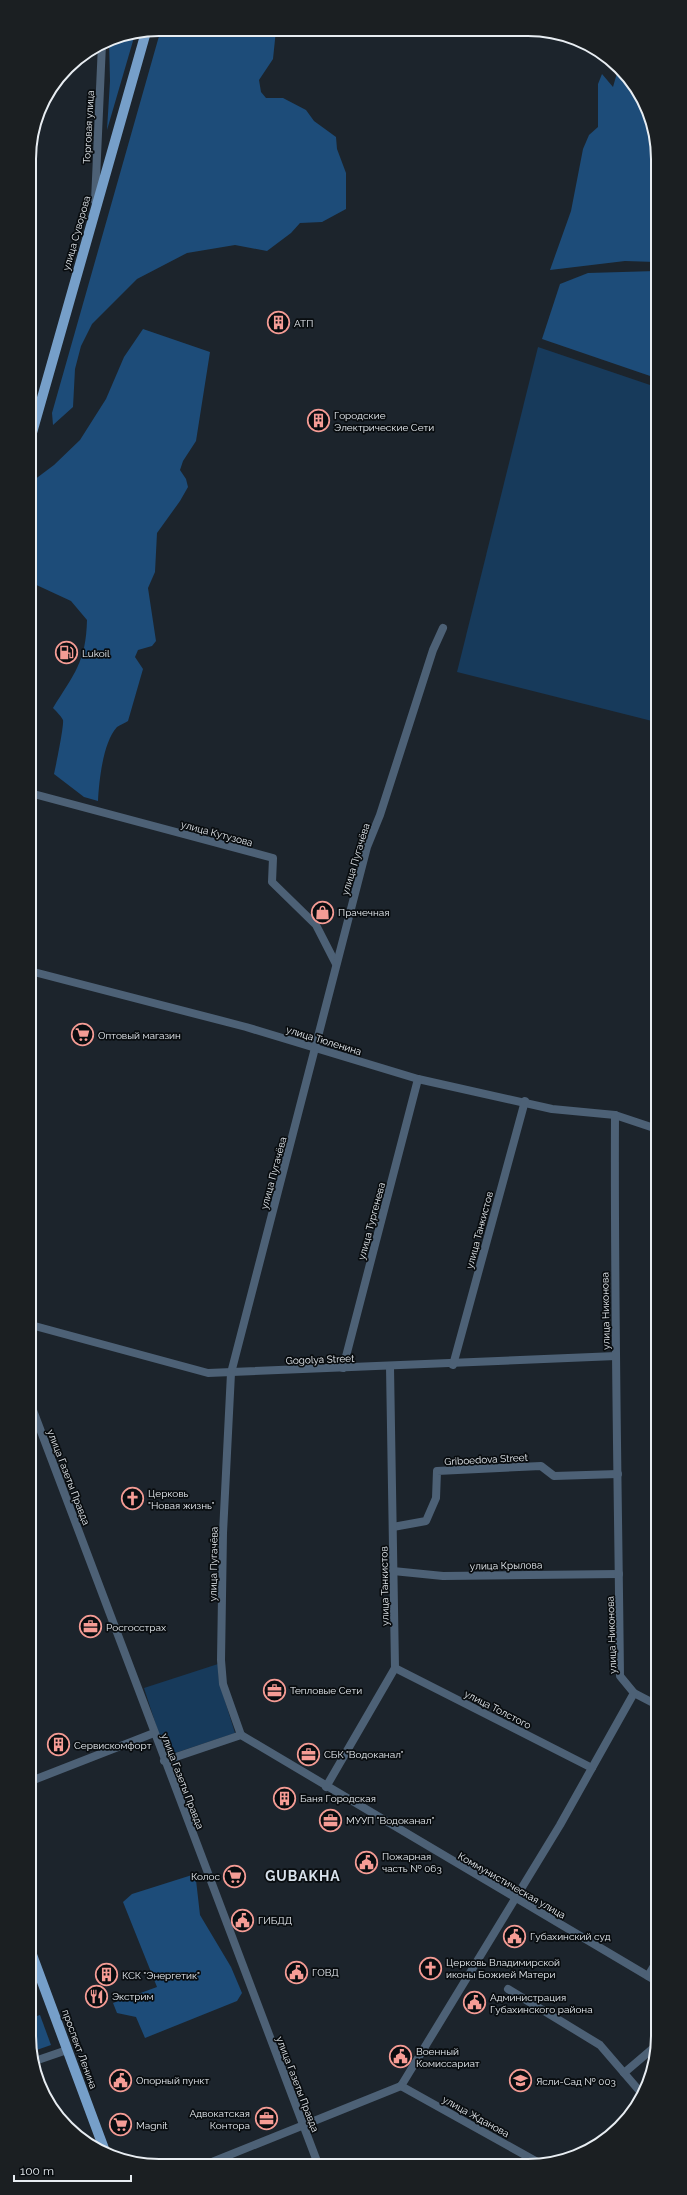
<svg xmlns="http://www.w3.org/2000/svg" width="687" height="2195" font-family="Raleway,sans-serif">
  <rect width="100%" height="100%" fill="#1c242c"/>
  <!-- green -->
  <g fill="#173a5b">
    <path d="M538,347L656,387V722L457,672Z"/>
    <path d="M218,1664L219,1682L235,1733L166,1756L144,1688Z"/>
  </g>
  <!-- forest -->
  <g fill="#1d4c79">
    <path d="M161,29L276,30L273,59L259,80L261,92L266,98H283L306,110L314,121L336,137L337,149L346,173V209L322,222L300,223L291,233L267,251L235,245L187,253L137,279L92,324L81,346L75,369L73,407L53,425L52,413Z"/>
    <path d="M135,34L107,130L110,81L109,39Z"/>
    <path d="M619,66L644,101L656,134V262L625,261L550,270L571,211L583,149L589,135L598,127V84L602,74L613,87Z"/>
    <path d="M50,92L29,166C29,139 36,114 50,92Z"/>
    <path d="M656,271V378L542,339L560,284L588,273Z"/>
    <path d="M143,329L210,352L196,441L183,461L180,470L186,479L188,487L180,501L157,533L155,572L148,588L156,641L152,646L138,650L135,657L143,669L128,721C125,723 120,725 117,727C103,742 99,781 98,801L84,797L54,774C56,765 64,726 63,720C61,716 56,711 53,708C74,674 86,662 87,620L71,601L30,582V483L54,465L80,440L106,399L124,357Z"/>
    <path d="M192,1875L196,1880L200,1915L231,1967L242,1993L237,2001L145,2038L136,2017L117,2013L113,2003L157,1987L123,1902L132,1894Z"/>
    <path d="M40,2015L51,2045L31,2052V2018Z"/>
  </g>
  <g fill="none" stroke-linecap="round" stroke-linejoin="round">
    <!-- minor -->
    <g stroke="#4d6176" stroke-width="8">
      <path d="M95,201L102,44"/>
      <path d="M30,793L273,858L272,882L316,925L336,964"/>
      <path d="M30,971L246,1027L418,1079L552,1109L615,1115L657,1129"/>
      <path d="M31,1325L208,1373L616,1356"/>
      <path d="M453,1365L525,1101"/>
      <path d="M343,1368L418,1079"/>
      <path d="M31,1405L318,2164"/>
      <path d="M393,1527L426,1521L436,1498L437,1471L541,1466L554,1476L618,1474"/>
      <path d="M393,1571L443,1576L619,1574"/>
      <path d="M395,1668L592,1768"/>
      <path d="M634,1693L657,1705"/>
      <path d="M241,1735L223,1684L221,1660L223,1533L231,1373L367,847L380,815L433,650L443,628"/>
      <path d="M164,1761L241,1735L658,1982"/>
      <path d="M31,1781L154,1733"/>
      <path d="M326,1787L395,1668L390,1367"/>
      <path d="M648,1976L658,1959"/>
      <path d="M508,1989L600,2045L643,2095"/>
      <path d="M32,2062L67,2050"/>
      <path d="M624,2073L658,2044"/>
      <path d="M401,2086L560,1825L634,1693L620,1676C618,1489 614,1302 615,1115"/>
      <path d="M401,2086L541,2164"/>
      <path d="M207,2164L401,2086"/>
    </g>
    <!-- major -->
    <g stroke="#769fc9" stroke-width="10">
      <path d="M30,440L146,32"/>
      <path d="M31,1952L106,2154"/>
    </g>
  </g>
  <!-- icons -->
  <defs>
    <symbol id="building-ring" viewBox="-11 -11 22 22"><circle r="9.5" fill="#090d10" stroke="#f59c95" stroke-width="1.5"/><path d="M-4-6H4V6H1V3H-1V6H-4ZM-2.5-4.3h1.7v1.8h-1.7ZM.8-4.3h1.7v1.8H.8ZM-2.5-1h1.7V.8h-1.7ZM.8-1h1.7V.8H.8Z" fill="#f59c95"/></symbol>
    <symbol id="fuel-ring" viewBox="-11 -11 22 22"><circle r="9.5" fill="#090d10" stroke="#f59c95" stroke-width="1.5"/><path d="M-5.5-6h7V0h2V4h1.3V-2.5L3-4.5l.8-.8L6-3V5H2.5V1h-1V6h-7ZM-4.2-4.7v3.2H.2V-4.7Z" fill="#f59c95"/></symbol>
    <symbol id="shop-ring" viewBox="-11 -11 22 22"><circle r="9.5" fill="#090d10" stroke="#f59c95" stroke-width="1.5"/><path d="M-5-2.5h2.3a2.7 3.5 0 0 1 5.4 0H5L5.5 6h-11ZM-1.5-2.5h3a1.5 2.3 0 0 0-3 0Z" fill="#f59c95"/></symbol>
    <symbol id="supermarket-ring" viewBox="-11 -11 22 22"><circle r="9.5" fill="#090d10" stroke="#f59c95" stroke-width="1.5"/><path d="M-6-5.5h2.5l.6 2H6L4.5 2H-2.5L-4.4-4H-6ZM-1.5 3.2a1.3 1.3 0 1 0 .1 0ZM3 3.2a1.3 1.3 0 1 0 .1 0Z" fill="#f59c95"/></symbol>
    <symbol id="church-ring" viewBox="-11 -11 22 22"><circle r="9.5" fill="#090d10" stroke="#f59c95" stroke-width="1.5"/><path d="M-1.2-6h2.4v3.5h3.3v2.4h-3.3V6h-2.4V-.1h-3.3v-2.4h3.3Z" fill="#f59c95"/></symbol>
    <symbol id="office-ring" viewBox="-11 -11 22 22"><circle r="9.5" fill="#090d10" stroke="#f59c95" stroke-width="1.5"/><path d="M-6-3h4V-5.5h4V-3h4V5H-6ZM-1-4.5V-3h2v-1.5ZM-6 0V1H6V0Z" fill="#f59c95"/></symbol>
    <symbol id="civic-ring" viewBox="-11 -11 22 22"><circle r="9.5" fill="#090d10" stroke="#f59c95" stroke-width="1.5"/><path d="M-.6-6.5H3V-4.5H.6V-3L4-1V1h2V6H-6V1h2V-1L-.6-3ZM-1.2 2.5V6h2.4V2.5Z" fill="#f59c95"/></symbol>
    <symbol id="restaurant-ring" viewBox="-11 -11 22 22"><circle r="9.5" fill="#090d10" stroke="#f59c95" stroke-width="1.5"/><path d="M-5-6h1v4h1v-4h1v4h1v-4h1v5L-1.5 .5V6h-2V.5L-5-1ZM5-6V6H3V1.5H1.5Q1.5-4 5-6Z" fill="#f59c95"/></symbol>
    <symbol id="school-ring" viewBox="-11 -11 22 22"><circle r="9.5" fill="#090d10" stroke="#f59c95" stroke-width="1.5"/><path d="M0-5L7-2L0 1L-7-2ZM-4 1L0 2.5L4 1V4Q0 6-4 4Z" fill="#f59c95"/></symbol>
  </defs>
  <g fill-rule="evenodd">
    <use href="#building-ring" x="266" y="310" width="25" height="25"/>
    <use href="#building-ring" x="306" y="408" width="25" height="25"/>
    <use href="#fuel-ring" x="54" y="640" width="25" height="25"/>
    <use href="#shop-ring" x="310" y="900" width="25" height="25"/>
    <use href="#supermarket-ring" x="70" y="1022" width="25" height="25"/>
    <use href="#church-ring" x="120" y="1486" width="25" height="25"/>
    <use href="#office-ring" x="78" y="1614" width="25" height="25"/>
    <use href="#office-ring" x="262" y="1678" width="25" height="25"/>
    <use href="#building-ring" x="46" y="1732" width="25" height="25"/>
    <use href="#office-ring" x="296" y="1742" width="25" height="25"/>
    <use href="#building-ring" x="272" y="1786" width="25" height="25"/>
    <use href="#office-ring" x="318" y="1808" width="25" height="25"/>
    <use href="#civic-ring" x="354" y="1850" width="25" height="25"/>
    <use href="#supermarket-ring" x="222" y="1864" width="25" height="25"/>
    <use href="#civic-ring" x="230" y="1908" width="25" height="25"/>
    <use href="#civic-ring" x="502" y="1924" width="25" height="25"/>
    <use href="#church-ring" x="418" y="1956" width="25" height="25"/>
    <use href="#civic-ring" x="284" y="1960" width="25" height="25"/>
    <use href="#building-ring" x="94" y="1962" width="25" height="25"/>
    <use href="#restaurant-ring" x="84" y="1984" width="25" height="25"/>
    <use href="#civic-ring" x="462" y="1990" width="25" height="25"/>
    <use href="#civic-ring" x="388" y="2044" width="25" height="25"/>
    <use href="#civic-ring" x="108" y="2068" width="25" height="25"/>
    <use href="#school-ring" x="508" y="2068" width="25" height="25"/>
    <use href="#office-ring" x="254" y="2106" width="25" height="25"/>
    <use href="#supermarket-ring" x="108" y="2112" width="25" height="25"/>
  </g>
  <g text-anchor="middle" stroke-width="3.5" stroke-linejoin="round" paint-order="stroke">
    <!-- street labels -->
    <g font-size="10" fill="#e8edf2" stroke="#090d10">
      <text transform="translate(88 127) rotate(-87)" y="4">Торговая улица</text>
      <text transform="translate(76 233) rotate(-74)" y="4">улица Суворова</text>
      <text transform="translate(217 833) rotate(15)" y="4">улица Кутузова</text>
      <text transform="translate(355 859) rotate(-73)" y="4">улица Пугачёва</text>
      <text transform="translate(324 1040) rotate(17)" y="4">улица Тюленина</text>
      <text transform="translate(273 1173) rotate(-75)" y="4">улица Пугачёва</text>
      <text transform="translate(371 1221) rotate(-75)" y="4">улица Тургенева</text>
      <text transform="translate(479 1230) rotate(-75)" y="4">улица Танкистов</text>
      <text transform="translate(605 1311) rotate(-91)" y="4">улица Никонова</text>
      <text transform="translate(320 1359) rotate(-2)" y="4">Gogolya Street</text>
      <text transform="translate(486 1459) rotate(-3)" y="4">Griboedova Street</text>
      <text transform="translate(69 1477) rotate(69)" y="4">улица Газеты Правда</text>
      <text transform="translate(213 1564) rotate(-89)" y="4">улица Пугачёва</text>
      <text transform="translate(506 1565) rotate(-1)" y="4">улица Крылова</text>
      <text transform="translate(384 1586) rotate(-91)" y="4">улица Танкистов</text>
      <text transform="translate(611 1635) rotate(-92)" y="4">улица Никонова</text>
      <text transform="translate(498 1709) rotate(27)" y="4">улица Толстого</text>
      <text transform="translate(183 1781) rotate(69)" y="4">улица Газеты Правда</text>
      <text transform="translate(512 1885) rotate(30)" y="4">Коммунистическая улица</text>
      <text transform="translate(80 2049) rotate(70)" y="4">проспект Ленина</text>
      <text transform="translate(298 2084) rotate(69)" y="4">улица Газеты Правда</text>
      <text transform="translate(476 2116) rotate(29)" y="4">улица Жданова</text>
    </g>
    <!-- poi labels -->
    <g font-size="10" fill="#e8edf2" stroke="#090d10" text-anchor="start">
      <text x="294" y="327">АТП</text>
      <text x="334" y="419">Городские<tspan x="334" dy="12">Электрические Сети</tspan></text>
      <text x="82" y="657">Lukoil</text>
      <text x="338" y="916">Прачечная</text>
      <text x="98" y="1039">Оптовый магазин</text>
      <text x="148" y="1497">Церковь<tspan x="148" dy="12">"Новая жизнь"</tspan></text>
      <text x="106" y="1631">Росгосстрах</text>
      <text x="290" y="1694">Тепловые Сети</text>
      <text x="74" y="1749">Сервискомфорт</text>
      <text x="324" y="1758">СБК "Водоканал"</text>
      <text x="300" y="1802">Баня Городская</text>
      <text x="346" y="1824">МУУП "Водоканал"</text>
      <text x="382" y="1860">Пожарная<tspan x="382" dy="12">часть № 063</tspan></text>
      <text x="220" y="1880" text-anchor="end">Колос</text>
      <text x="258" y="1924">ГИБДД</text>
      <text x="530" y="1940">Губахинский суд</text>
      <text x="446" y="1966">Церковь Владимирской<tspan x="446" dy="12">иконы Божией Матери</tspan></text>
      <text x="312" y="1976">ГОВД</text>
      <text x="122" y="1979">КСК "Энергетик"</text>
      <text x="112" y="2000">Экстрим</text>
      <text x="490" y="2001">Администрация<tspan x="490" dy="12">Губахинского района</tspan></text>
      <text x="416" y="2055">Военный<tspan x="416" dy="12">Комиссариат</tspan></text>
      <text x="136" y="2084">Опорный пункт</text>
      <text x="536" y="2085">Ясли-Сад № 003</text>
      <text x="250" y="2117" text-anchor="end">Адвокатская<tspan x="250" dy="12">Контора</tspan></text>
      <text x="136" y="2129">Magnit</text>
    </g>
    <!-- district labels -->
    <g font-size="14" font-weight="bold" letter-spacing="1" fill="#d8e2ec" stroke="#090d10">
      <text x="303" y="1881">GUBAKHA</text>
    </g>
  </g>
  <!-- crop -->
  <path d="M0 0H687V2195H0ZM159 36H528A123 123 0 0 1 651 159V2036A123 123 0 0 1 528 2159H159A123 123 0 0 1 36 2036V159A123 123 0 0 1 159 36Z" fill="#1b1f22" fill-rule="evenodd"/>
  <path fill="none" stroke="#e8edf2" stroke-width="2" d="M159 36H528A123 123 0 0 1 651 159V2036A123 123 0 0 1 528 2159H159A123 123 0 0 1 36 2036V159A123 123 0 0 1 159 36Z"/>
  <!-- scale -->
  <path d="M14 2175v6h117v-6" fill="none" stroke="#e8edf2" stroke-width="2"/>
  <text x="20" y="2175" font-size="12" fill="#e8edf2" stroke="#090d10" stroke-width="3" paint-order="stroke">100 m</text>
</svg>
